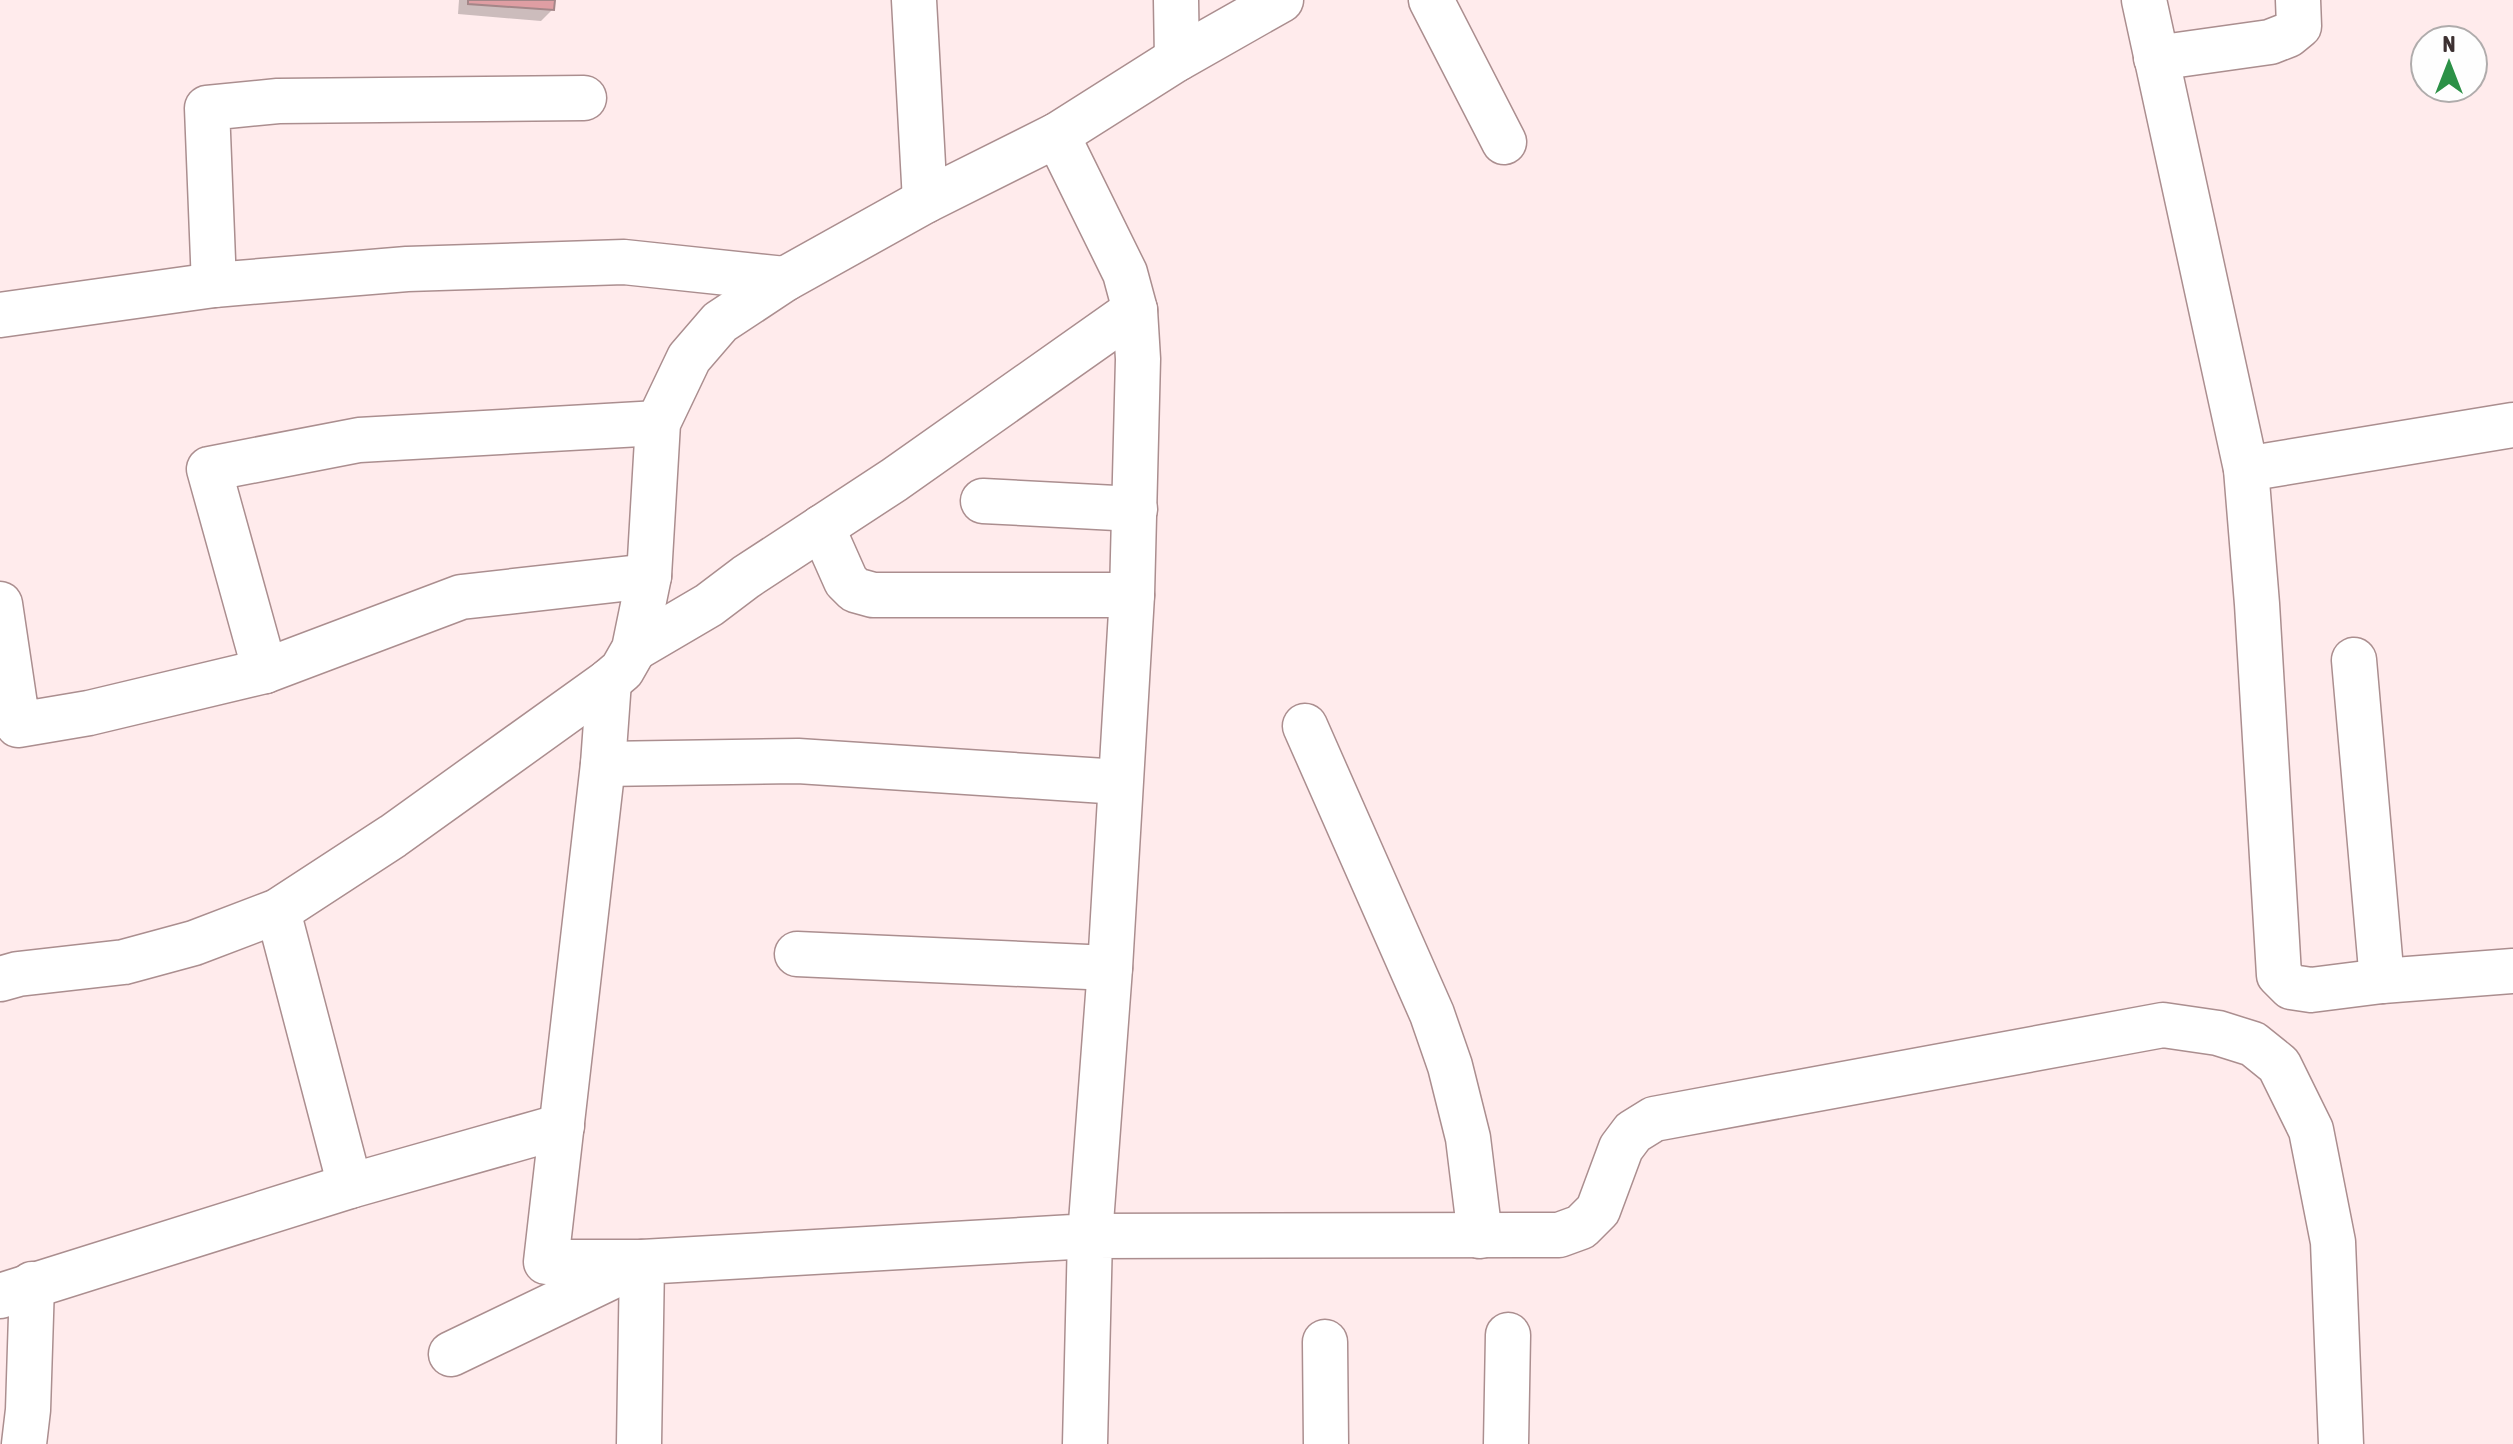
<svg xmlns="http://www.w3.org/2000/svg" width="2513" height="1444" font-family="'Asap Condensed',sans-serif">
  <rect width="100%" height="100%" fill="#ffebec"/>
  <!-- shadow -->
  <path fill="#0003" d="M459,0H553L552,10L541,21L458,14Z"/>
  <!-- building -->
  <path fill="#df9ea3" stroke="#a48688" stroke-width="2" d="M468,0H555L554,10L468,4Z"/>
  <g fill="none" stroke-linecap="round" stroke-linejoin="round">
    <defs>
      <g id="minor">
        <path d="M914,0L925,201"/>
        <path d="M1176,0L1177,59"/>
        <path d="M1431,0L1504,142"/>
        <path d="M2144,0L2246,469L2257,604L2279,975L2291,987L2311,990L2382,981"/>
        <path d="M2156,58L2270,42L2288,35L2299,26L2298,0"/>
        <path d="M214,285L207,108L278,101L584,98"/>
        <path d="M0,315L214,285L407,269L624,262L785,279"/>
        <path d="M2246,469L2513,425"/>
        <path d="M983,501L1135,509"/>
        <path d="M822,527L846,581L855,590L873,595H1132"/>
        <path d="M0,604L18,725L89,713L265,671L461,597L649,576"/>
        <path d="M634,649L709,605L746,577L894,480L1135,310"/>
        <path d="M2354,660L2382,981L2513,971"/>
        <path d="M265,671L209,469L359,440L658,423"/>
        <path d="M609,681L603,764L546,1262H642"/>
        <path d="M1305,726L1432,1014L1450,1066L1468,1138L1480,1236"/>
        <path d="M603,764L798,761L1120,782"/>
        <path d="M278,911L350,1186"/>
        <path d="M797,954L1110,968"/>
        <path d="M0,979L18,974L124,962L194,943L278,911L393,836L609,681L622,670L634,649L649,576L658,423L689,358L720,322L785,279L925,201L1057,135L1177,59L1281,0"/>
        <path d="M0,1296L350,1186L562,1126"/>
        <path d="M1325,1342L1326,1444"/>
        <path d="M451,1354L632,1267"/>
        <path d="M24,1444L28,1410L32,1284"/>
        <path d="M639,1444L642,1262L1090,1236L1110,968L1132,595L1138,359L1135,310L1125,273L1057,135"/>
        <path d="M1085,1444L1090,1236L1559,1235L1581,1227L1598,1210L1621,1148L1633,1132L1654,1119L2163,1025L2218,1033L2253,1044L2279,1065L2311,1130L2333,1242L2341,1444"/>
        <path d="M1506,1444L1508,1335"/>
      </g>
    </defs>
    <!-- minor casing -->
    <use href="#minor" stroke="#ab8e8f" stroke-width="47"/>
    <!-- minor -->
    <use href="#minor" stroke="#fff" stroke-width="44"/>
  </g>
  <!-- north arrow -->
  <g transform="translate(2449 64)"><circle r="38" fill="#fefefe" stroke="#b0acac" stroke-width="2"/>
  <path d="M0-6L14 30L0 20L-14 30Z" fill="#2c9147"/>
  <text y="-12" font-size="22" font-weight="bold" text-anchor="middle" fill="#3c3031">N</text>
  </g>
</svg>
